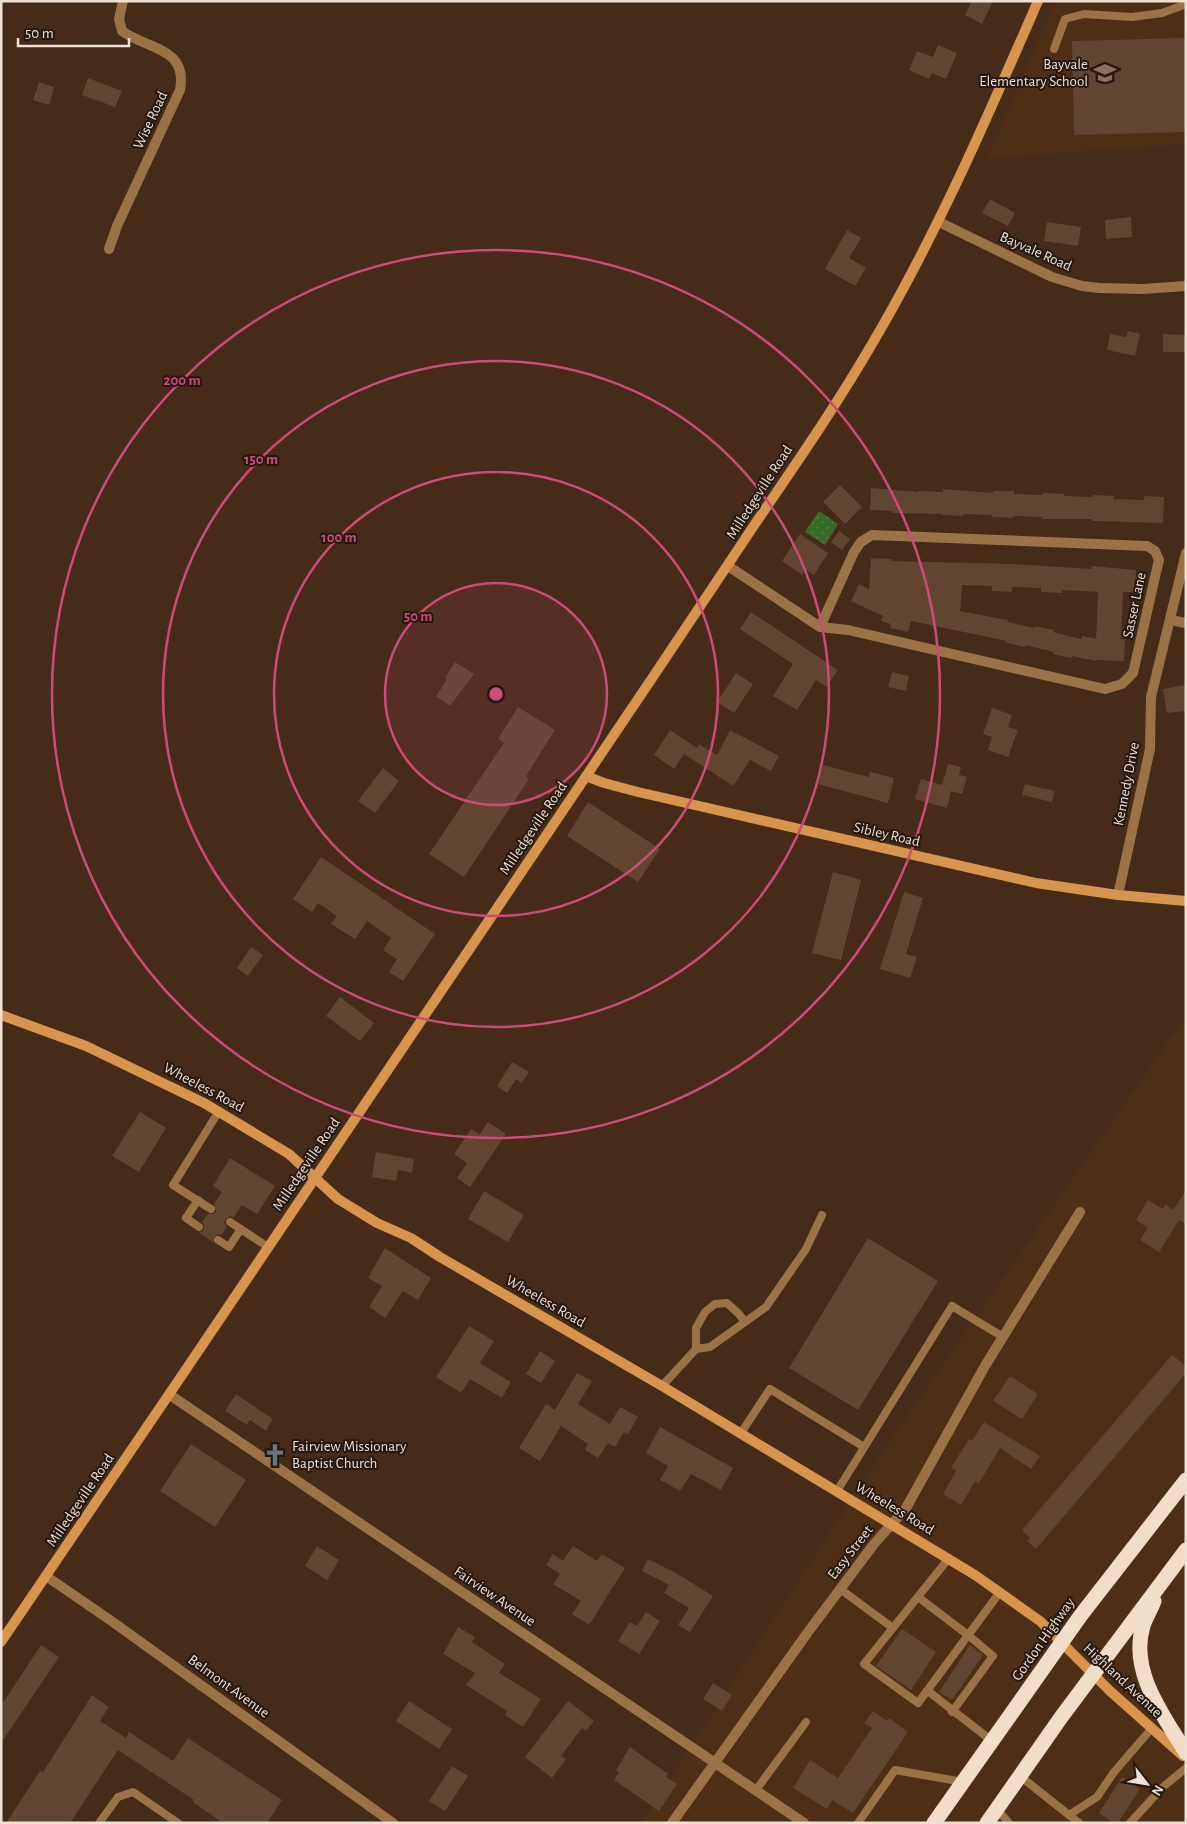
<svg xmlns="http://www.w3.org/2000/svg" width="1187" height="1824" font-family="'Alegreya Sans',sans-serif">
  <defs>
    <pattern id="green-dots" width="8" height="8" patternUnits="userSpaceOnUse" patternTransform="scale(1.25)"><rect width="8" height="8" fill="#376a28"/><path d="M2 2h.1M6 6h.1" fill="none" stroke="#547f46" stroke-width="1.8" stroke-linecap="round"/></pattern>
  </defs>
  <rect width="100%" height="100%" fill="#452b18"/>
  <!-- built -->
  <g fill="#4e2f16">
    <path d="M1056,1H1186V144L988,158Z"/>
    <path d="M1186,1016V1823H641L884,1450Z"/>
  </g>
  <!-- green -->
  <path fill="url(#green-dots)" d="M819,511L838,524L825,545L805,532Z"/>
  <!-- building -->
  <g fill="#614531" fill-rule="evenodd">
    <path d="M972,1H993L982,24L965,15Z"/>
    <path d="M1186,38V132L1074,135L1072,41Z"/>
    <path d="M938,45L957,53L946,79L932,73L929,79L909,70L917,51L933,57Z"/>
    <path d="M88,78L122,91L115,107L82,95Z"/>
    <path d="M39,82L54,87L49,105L33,100Z"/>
    <path d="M990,199L1015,213L1008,226L982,213Z"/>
    <path d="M1131,217L1132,237L1106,239L1105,220Z"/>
    <path d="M1047,222L1081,227L1078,246L1044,241Z"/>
    <path d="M847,230L861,238L849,258L866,268L855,286L825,269Z"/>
    <path d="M1128,331L1140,334L1135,356L1107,350L1110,334L1126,337Z"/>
    <path d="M1163,334L1186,335V352H1163Z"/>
    <path d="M840,485L862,507L845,524L823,502Z"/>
    <path d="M871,488L918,492V491L943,492V489L993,493V491H1014V494L1043,495V493L1064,494V496L1093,497V495L1114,496V499L1144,500V496L1164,497L1163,523L1092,521V519H1042V517L1013,516V518L992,517V515L963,514V516L942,515V514L893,513V511L870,510Z"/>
    <path d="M839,531L850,539L842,550L831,542Z"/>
    <path d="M800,534L828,553L814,575L806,570L802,575L782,561Z"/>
    <path d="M871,558L891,559V561L1013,564L1091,569L1092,566L1136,570L1135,592H1123L1121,639H1125L1124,661L1096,660V661L1072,656L1071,658L1053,654L1054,652L1025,645V647L1006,643L1007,641L911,621L908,632L890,628L891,624L881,621L883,616L851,601L859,584L869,589ZM962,585L992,586V591L1012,592V587L1041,588V592L1062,593V590L1098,592L1096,639L1082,636L1081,639L1053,632L1054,630L1035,626V628L1007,622L1008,620L960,611Z"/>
    <path d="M751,612L838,670L826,687L816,680L797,710L773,696L793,664L740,629Z"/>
    <path d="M455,662L474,674L450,706L436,696L447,680L445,678Z"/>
    <path d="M892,672L909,676L906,691L888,687Z"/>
    <path d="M736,673L753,684L734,713L717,702Z"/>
    <path d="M1186,685V711L1167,713L1163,689Z"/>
    <path d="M518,707L555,730L526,776L529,779L464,877L429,854L504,743L498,739Z"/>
    <path d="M992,708L1012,715L1008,727L1018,730L1008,757L988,750L992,737L983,734Z"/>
    <path d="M670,730L697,748L699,744L717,755L730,730L779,756L771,771L750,760L733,786L684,754L674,769L654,755Z"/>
    <path d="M948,764L961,767L959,775L967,777L962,794L951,791L947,808L915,799L921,779L942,785Z"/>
    <path d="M823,765L869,777L870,772L894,778L888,803L818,784Z"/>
    <path d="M383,768L399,781L375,813L358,801Z"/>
    <path d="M1025,784L1055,791L1052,802L1022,795Z"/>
    <path d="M588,802L660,849L638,882L567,836Z"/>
    <path d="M321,857L435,934L403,981L389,972L397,959L383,950L391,938L367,921L355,939L331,924L337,916L318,903L312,912L293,899Z"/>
    <path d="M833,872L861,880L841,960L812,953Z"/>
    <path d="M904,892L923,898L906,954L917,957L910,978L880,969Z"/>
    <path d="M251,947L263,955L248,976L237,968Z"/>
    <path d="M340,997L374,1023L360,1041L326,1016Z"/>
    <path d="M512,1062L529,1072L522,1083L516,1079L507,1093L497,1086Z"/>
    <path d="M140,1112L166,1128L139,1172L112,1156Z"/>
    <path d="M488,1122L506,1134L470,1187L457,1178L467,1163L454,1154L471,1129L480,1134Z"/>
    <path d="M376,1152L414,1159L412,1173L398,1170L396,1181L372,1177Z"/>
    <path d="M230,1158L275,1186L257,1214L242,1205L233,1218L230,1216L226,1219L224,1222L227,1227L221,1235L218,1234L214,1237L213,1242L199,1233L204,1230V1225L202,1222L208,1214H213L216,1212L214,1204L222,1192L213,1186Z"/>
    <path d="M484,1191L524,1215L508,1242L468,1219Z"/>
    <path d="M1186,1191V1224L1179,1220L1159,1252L1140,1240L1148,1228L1136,1220L1148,1200L1163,1209L1166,1204L1173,1210Z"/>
    <path d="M868,1238L938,1281L858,1410L789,1368Z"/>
    <path d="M385,1248L431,1278L418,1300L403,1291L385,1318L369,1307L382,1286L368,1278Z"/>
    <path d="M469,1326L494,1341L480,1363L511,1382L502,1398L470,1379L461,1393L436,1377Z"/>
    <path d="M540,1351L555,1361L541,1383L526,1374Z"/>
    <path d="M1172,1355L1186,1366V1373L1036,1549L1027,1541L1030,1538L1022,1530Z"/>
    <path d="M577,1373L592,1381L578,1404L610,1424L620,1407L638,1417L628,1434L624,1432L615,1447L608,1443L598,1458L585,1450L588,1444L561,1426L540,1461L519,1448L546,1404L555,1410Z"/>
    <path d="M1010,1376L1038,1394L1022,1419L993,1401Z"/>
    <path d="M236,1394L273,1419L266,1431L250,1420L247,1425L225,1411Z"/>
    <path d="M984,1422L1040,1456L1031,1469L1000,1448L979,1483L975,1481L961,1505L943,1494L956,1471L951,1468L969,1439L972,1441Z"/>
    <path d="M660,1427L733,1468L721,1490L691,1474L680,1491L660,1480L668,1466L646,1453Z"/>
    <path d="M191,1444L246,1480L215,1527L160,1491Z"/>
    <path d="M317,1546L339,1560L327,1580L305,1566Z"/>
    <path d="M573,1546L597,1561L602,1554L625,1568L589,1625L572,1614L581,1601L553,1584L560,1574L546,1565L553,1554L563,1561Z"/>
    <path d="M648,1559L676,1573L713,1596L690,1632L678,1625L689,1608L664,1593L669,1585L642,1571Z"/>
    <path d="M646,1612L660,1621L639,1654L618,1641L630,1622L637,1626Z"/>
    <path d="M458,1627L475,1637L472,1642L505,1664L499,1673L541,1699L523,1727L505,1715L507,1711L466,1685L475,1673L443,1654Z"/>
    <path d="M902,1629L936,1652L911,1690L876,1666Z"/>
    <path d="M41,1645L59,1657L1,1743V1706Z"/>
    <path d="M970,1645L983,1655L952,1700L939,1692Z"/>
    <path d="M713,1683L732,1695L722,1711L703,1699Z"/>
    <path d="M92,1695L109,1707L100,1721L126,1738L129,1732L173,1761L188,1738L282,1800L267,1823H223L193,1802L194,1800L118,1750L70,1823H6L40,1771L43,1772Z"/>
    <path d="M409,1701L452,1729L439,1749L396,1721Z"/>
    <path d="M568,1701L594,1721L586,1731L582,1728L561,1756L566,1759L552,1778L525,1757Z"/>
    <path d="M873,1711L887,1721L889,1718L908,1732L853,1813L832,1800L827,1809L793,1788L810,1760L838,1778L872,1728L864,1723Z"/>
    <path d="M630,1747L668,1774L666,1777L677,1784L659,1811L614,1780L619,1772L616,1770Z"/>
    <path d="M452,1766L468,1776L445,1811L429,1801Z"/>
    <path d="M1122,1777L1140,1789L1118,1823H1114L1099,1813Z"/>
  </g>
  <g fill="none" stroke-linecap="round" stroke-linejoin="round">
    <!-- lane -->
    <g stroke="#9b7147" stroke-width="8">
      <path d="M1054,49L1065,19L1084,14L1132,17L1162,13L1184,5"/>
      <path d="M198,1200L186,1218L199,1227"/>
      <path d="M211,1209L173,1185L219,1111"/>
      <path d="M230,1222L268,1247"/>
      <path d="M218,1240L229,1247L241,1229"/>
      <path d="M745,1322L766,1307L806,1249L822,1215"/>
      <path d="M662,1386L696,1349L710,1347L745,1322L739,1314L727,1303L715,1304L705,1312L696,1328V1349"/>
      <path d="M741,1433L770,1389L864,1447"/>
      <path d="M837,1491L952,1306L1003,1337"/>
      <path d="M949,1558L864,1664L918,1703L1000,1592"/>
      <path d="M840,1589L893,1628"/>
      <path d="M918,1597L968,1635L993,1656L952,1712"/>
      <path d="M928,1691L992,1741"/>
      <path d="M1020,1776L1079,1823"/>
      <path d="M756,1790L806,1722"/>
      <path d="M997,1809L1009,1823"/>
      <path d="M1069,1815L1097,1797L1114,1772L1152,1728"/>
      <path d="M99,1823L118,1797L133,1792L178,1823"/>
      <path d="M858,1823L895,1770L963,1782"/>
      <path d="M1130,1823L1163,1787L1186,1768"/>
    </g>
    <!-- street -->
    <g stroke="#9b7147" stroke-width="10">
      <path d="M939,222L1052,277L1082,286L1099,288L1143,289L1186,286"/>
      <path d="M109,249L117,226L180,90C188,47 148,50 122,31L119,19L123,1"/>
      <path d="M728,566L820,627L848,630L1105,689L1122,684L1133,673L1159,560L1155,551L1147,546L872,535L861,542L854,552L820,627"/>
      <path d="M1170,620L1186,623"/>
      <path d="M1118,895L1150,749L1151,697L1186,553"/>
      <path d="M170,1395L804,1823"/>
      <path d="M46,1576L110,1620L393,1823"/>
      <path d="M672,1823L808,1632L874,1544L906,1508L985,1366L1080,1212"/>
    </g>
    <!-- secondary -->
    <g stroke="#d7944d" stroke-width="10">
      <path d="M586,776L604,783L638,792L1036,883L1118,895L1186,901"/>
      <path d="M1,1015L86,1046L204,1103L289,1154L338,1199L377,1223L411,1238L440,1257L662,1386L975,1575L1040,1621L1110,1691L1183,1756"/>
      <path d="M1,1642C172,1392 340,1139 510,889C592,768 674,646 755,524C795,465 836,406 872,344C937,234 987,118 1038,1"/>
    </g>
    <!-- highway -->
    <g stroke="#f2ddc9" stroke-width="15">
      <path d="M1154,1601C1151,1609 1146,1617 1143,1626C1129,1672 1164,1716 1186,1753"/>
      <path d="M934,1823L1081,1615L1186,1480"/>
      <path d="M987,1823L1062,1716L1186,1550"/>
    </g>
  </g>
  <!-- distance rings -->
  <circle cx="496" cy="694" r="111" fill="#ce4a79" fill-opacity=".12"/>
  <g fill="none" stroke="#ce4a79" stroke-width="2.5">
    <circle cx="496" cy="694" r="111"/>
    <circle cx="496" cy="694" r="222"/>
    <circle cx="496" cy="694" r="333"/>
    <circle cx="496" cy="694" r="444"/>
  </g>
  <!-- icons -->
  <defs>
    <symbol id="school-bare" viewBox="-9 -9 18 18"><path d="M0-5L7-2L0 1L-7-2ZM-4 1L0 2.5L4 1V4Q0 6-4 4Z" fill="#8d6e63" stroke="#23170e" stroke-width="2.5" paint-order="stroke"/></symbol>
    <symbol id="church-bare" viewBox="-9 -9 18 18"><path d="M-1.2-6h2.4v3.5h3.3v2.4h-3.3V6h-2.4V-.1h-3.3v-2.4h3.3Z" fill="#6b7280" stroke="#23170e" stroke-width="2.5" paint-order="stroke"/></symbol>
  </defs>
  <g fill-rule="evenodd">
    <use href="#school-bare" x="1089" y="57" width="32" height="32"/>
    <use href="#church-bare" x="259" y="1439" width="32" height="32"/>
  </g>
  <g text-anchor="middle" stroke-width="4" stroke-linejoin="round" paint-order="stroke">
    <!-- poi labels -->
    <g font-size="15" fill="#f0dfd3" stroke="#23170e" text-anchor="end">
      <text x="1088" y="69">Bayvale<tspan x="1088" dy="17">Elementary School</tspan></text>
      <text x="292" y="1451" text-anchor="start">Fairview Missionary<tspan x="292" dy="17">Baptist Church</tspan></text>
    </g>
    <!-- street labels -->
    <g font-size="15" fill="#f0dfd3" stroke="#23170e">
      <text transform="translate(150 120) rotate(-65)" y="5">Wise Road</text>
      <text transform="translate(1036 251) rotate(24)" y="5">Bayvale Road</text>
      <text transform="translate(759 492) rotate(-57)" y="5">Milledgeville Road</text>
      <text transform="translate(1134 605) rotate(-78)" y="5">Sasser Lane</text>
      <text transform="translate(1126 784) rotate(-79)" y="5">Kennedy Drive</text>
      <text transform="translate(533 828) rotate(-56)" y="5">Milledgeville Road</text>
      <text transform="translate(887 834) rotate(13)" y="5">Sibley Road</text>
      <text transform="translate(204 1087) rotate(28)" y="5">Wheeless Road</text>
      <text transform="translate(306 1164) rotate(-56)" y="5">Milledgeville Road</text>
      <text transform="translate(546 1301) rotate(30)" y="5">Wheeless Road</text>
      <text transform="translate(80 1500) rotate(-56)" y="5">Milledgeville Road</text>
      <text transform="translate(895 1508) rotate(31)" y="5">Wheeless Road</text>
      <text transform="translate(850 1552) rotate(-52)" y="5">Easy Street</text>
      <text transform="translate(495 1596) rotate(34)" y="5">Fairview Avenue</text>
      <text transform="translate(1043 1639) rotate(-55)" y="5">Gordon Highway</text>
      <text transform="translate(1123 1680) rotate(43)" y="5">Highland Avenue</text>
      <text transform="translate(229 1686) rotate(36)" y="5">Belmont Avenue</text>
    </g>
  </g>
  <circle cx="496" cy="694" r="8" fill="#ce4a79" stroke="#23170e" stroke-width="2.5"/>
  <g font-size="15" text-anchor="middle" font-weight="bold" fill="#ce4a79" stroke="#23170e" stroke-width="4" stroke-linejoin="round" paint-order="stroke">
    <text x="182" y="385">200 m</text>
    <text x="261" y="464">150 m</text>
    <text x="339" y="542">100 m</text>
    <text x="418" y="621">50 m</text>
  </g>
  <!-- border -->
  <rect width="1187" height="1824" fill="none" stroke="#f0dfd3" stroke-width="5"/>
  <!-- north arrow -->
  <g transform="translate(1147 1784) rotate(121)" stroke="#23170e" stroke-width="4" paint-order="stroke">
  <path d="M0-4L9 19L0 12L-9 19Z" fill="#f0dfd3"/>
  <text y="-8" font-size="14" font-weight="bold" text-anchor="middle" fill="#f0dfd3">N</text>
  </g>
  <!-- scale -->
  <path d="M18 38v8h111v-8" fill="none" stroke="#f0dfd3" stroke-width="2.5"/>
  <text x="25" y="38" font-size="15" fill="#f0dfd3" stroke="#23170e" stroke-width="4" paint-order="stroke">50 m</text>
</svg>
